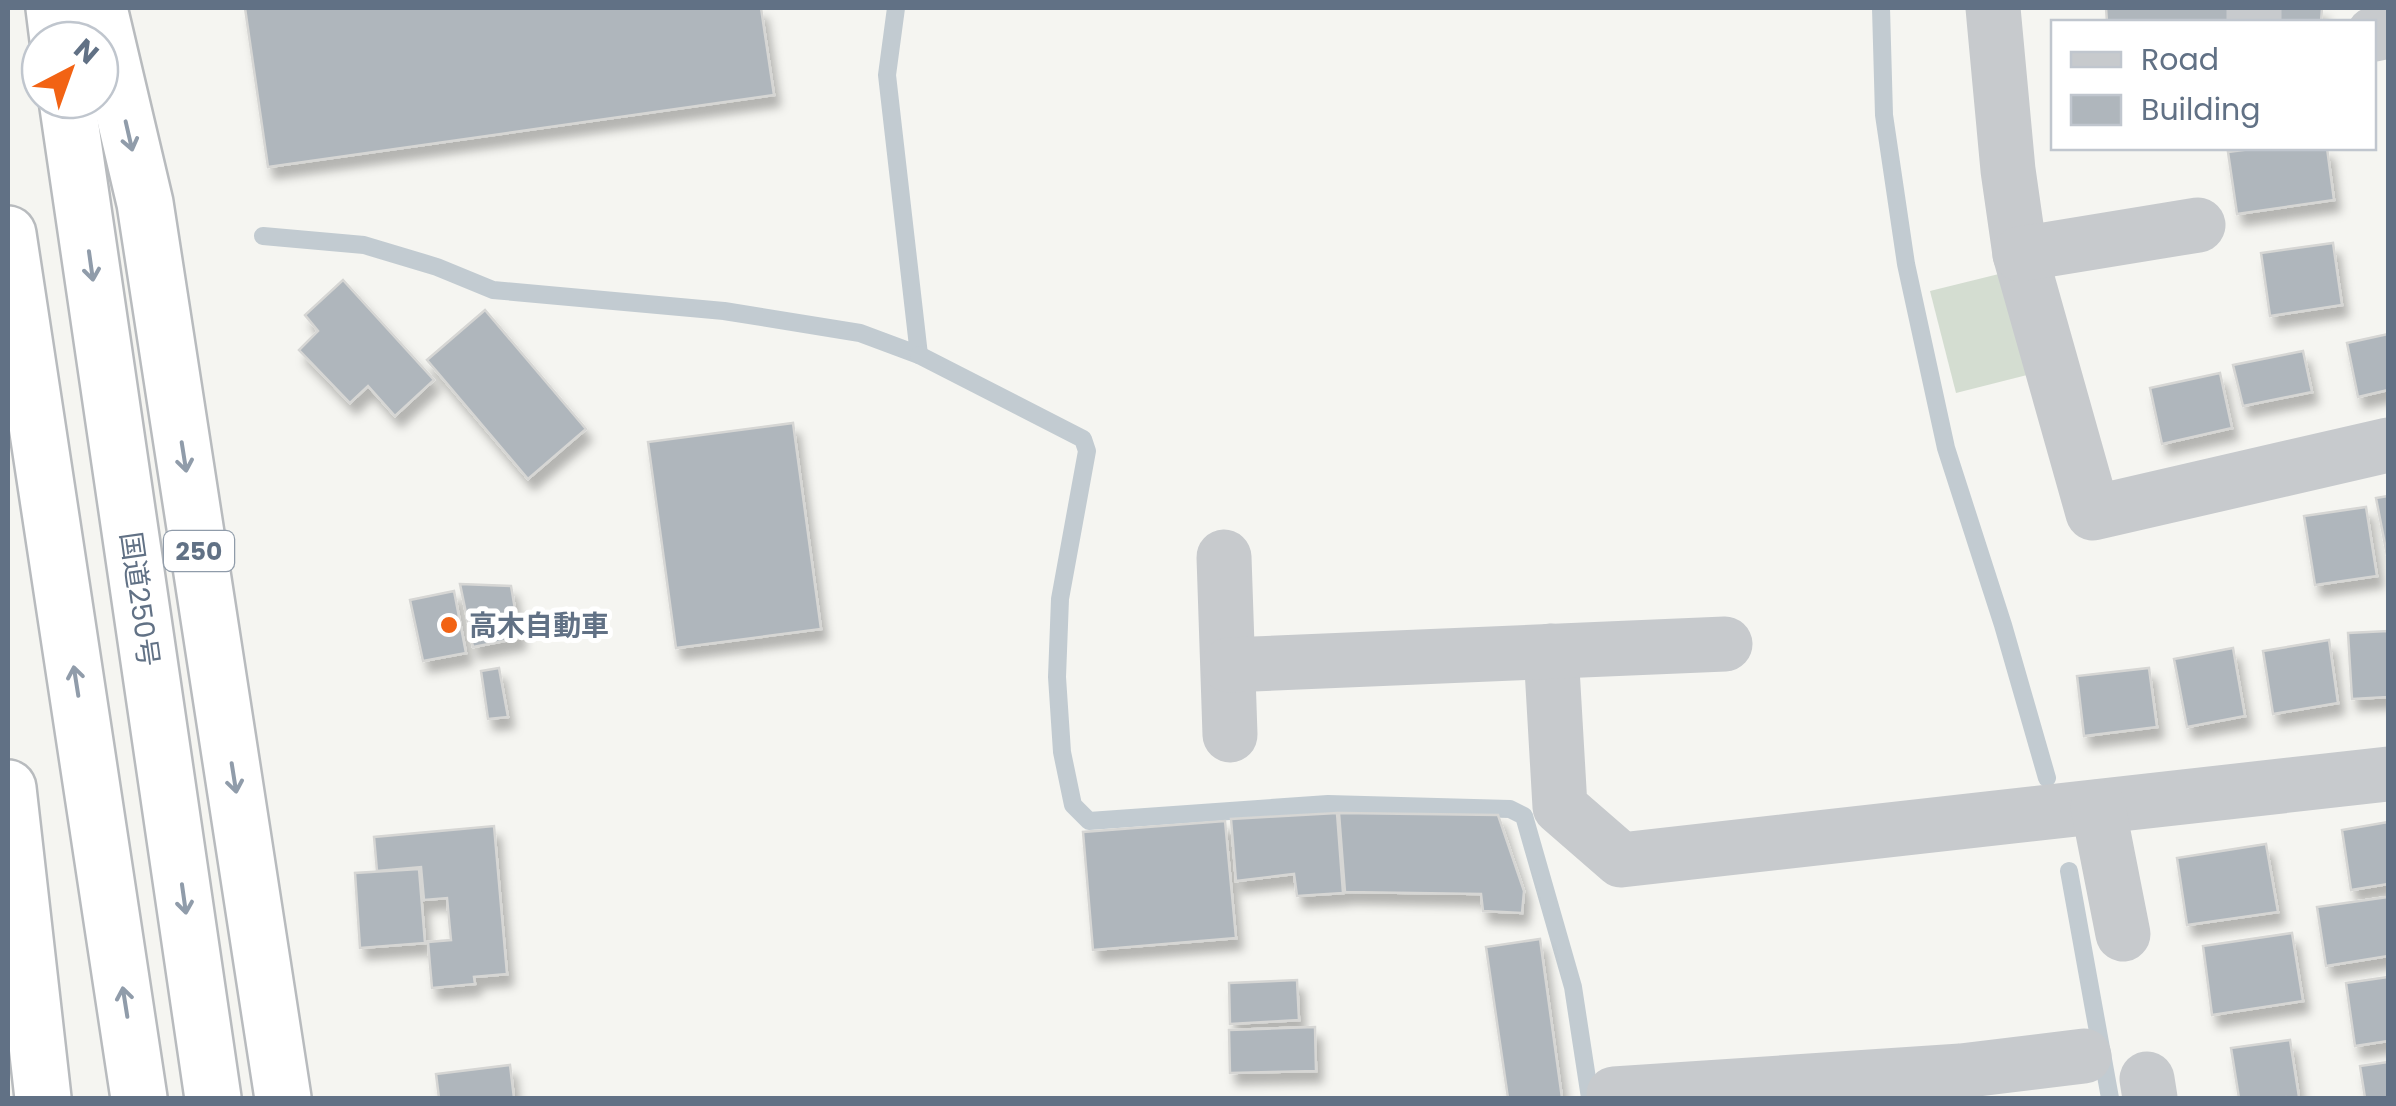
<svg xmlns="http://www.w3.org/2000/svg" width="2396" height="1106" font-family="Poppins,'Noto Sans JP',sans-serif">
  <defs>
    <filter id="shadow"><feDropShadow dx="6" dy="11" stdDeviation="5" flood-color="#0004"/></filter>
  </defs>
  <rect width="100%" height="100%" fill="#f5f5f1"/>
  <!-- green -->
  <path fill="#d4ddd1" d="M2011,271L2035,373L1956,393L1930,291Z"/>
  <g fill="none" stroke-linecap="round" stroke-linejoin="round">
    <!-- stream -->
    <g stroke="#c2cbd1" stroke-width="18">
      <path d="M1881,8L1884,115L1906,264L1946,448L2003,625L2047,778"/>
      <path d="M263,236L364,245L437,267L493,290L724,311L860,333L919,355L887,75L896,8"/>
      <path d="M919,355L1083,439L1087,451L1060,599L1057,677L1062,752L1073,805L1089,821L1328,804L1510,809L1524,816L1573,987L1590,1098"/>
      <path d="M2069,871L2110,1098"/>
    </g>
  </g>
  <!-- building -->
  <g fill="#afb6bc" stroke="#d6d6d4" stroke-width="2.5" filter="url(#shadow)">
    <path d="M245,8H761L774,95L268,167Z"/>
    <path d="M2106,8H2243L2244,22H2107Z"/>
    <path d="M2269,8H2322L2321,22H2269Z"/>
    <path d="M2258,148H2327L2334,200L2237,214L2228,152Z"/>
    <path d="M2333,243L2342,305L2270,316L2261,253Z"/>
    <path d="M343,280L434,380L395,416L368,386L350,403L299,350L318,331L305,315Z"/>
    <path d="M485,310L586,429L528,479L427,360Z"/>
    <path d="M2388,334V390L2358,397L2347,343Z"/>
    <path d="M2303,351L2312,392L2243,406L2233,365Z"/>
    <path d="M2220,373L2232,428L2162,444L2150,388Z"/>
    <path d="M793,423L821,629L676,648L648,442Z"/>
    <path d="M2388,496V560L2376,498Z"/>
    <path d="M2366,507L2377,576L2315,585L2304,516Z"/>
    <path d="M460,584L511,586L520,638L473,647Z"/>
    <path d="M454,591L466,653L423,661L410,600Z"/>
    <path d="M2388,631V697L2352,699L2348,633Z"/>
    <path d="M2329,640L2338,703L2273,714L2263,651Z"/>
    <path d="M2233,648L2245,716L2187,727L2174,659Z"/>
    <path d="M499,668L508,717L488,719L481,671Z"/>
    <path d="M2149,668L2157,727L2084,736L2077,676Z"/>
    <path d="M1337,813L1343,893L1297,896L1294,874L1236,881L1231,819Z"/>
    <path d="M1339,813L1498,815L1524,891L1522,913L1483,911L1481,894L1345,892Z"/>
    <path d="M1225,821L1236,938L1093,950L1083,832Z"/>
    <path d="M2388,822V884L2351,890L2342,830Z"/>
    <path d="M494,826L507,974L474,977L475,984L432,988L428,942L451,940L447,898L424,900L421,867L377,871L374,837Z"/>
    <path d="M2266,844L2278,912L2187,925L2177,858Z"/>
    <path d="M419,869L425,943L360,948L355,873Z"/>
    <path d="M2388,897V956L2326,966L2317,907Z"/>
    <path d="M2292,933L2303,1001L2212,1015L2203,946Z"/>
    <path d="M1540,939L1562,1098H1508L1486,947Z"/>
    <path d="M2388,977V1041L2355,1046L2346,983Z"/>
    <path d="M1297,980L1299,1020L1230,1024L1229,983Z"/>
    <path d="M1315,1027L1316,1071L1230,1073L1229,1030Z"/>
    <path d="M2290,1040L2299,1097L2239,1098L2231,1048Z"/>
    <path d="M2388,1062V1098H2365L2360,1066Z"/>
    <path d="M510,1065L514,1098H439L436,1074Z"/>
  </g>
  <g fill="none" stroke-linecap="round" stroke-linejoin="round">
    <defs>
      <g id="highway">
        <path d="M54,8L58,40"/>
        <path d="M99,8L145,203L283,1098"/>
        <path d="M67,100L213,1098"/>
        <path d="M8,234L139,1098"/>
        <path d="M8,788L43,1098"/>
      </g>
    </defs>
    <!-- highway casing -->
    <use href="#highway" stroke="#b8bbbe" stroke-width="60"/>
    <!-- minor -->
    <g stroke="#c7cacd" stroke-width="55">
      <path d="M1993,8L2008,170L2020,254L2093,513L2388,445"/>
      <path d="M2254,8V22"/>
      <path d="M2374,34L2388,31"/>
      <path d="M2020,254L2198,225"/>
      <path d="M1224,557L1230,735"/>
      <path d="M1551,651L1560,807L1621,860L2388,774"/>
      <path d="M1229,665L1725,644"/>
      <path d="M2098,807L2123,934"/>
      <path d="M2147,1079L2150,1098"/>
      <path d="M1614,1094L1961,1071L2084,1056"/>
    </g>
    <!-- highway -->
    <use href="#highway" stroke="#fff" stroke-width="55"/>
  </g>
  <!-- one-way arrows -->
  <defs><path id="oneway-shaft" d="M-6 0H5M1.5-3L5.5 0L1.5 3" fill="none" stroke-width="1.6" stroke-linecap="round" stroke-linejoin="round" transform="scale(2.5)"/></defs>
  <g stroke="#909caa">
    <use href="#oneway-shaft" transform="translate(129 136) rotate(77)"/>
    <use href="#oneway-shaft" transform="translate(91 266) rotate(82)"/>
    <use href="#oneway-shaft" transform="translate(184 457) rotate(81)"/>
    <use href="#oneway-shaft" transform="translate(76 681) rotate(-99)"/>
    <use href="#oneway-shaft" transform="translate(234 778) rotate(81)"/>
    <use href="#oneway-shaft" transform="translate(184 899) rotate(82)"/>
    <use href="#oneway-shaft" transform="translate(125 1002) rotate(-99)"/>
  </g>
  <!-- markers -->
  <circle fill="#f26314" stroke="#fff" stroke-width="4" cx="449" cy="625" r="10"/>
  <g text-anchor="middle" stroke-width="10" stroke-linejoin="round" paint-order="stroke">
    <!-- shield labels -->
    <rect fill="#fff" stroke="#909caa" stroke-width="2.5" x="164" y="531" width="70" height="40" rx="8"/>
    <g font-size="25" font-weight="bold" fill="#617185">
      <text x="199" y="560">250</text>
    </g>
    <!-- street labels -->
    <g font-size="28" fill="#617185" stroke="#fff">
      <text transform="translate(140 599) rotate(82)" y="10">国道250号</text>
    </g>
    <!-- poi labels -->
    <g font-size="28" font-weight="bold" fill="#617185" stroke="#fff" text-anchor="start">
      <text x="469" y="635">高木自動車</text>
    </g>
  </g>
  <!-- border -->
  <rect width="2396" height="1106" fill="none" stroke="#617185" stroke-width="20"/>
  <!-- legend -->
  <rect x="2051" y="20" width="325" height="130" fill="#ffffff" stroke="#c0c6ce" stroke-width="2.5"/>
  <rect x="2071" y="52" width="50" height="15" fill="#c7cacd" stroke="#c0c6ce" stroke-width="2.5"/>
  <text x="2141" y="70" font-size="30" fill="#617185">Road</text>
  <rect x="2071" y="95" width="50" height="30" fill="#afb6bc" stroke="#c0c6ce" stroke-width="2.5"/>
  <text x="2141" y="120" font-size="30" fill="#617185">Building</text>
  <!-- north arrow -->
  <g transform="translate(70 70) rotate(41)"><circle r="48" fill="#ffffff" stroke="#c0c6ce" stroke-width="2.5"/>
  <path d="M0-8L18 38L0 25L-18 38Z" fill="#f26314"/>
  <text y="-15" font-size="28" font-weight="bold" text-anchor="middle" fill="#617185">N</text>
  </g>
</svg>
